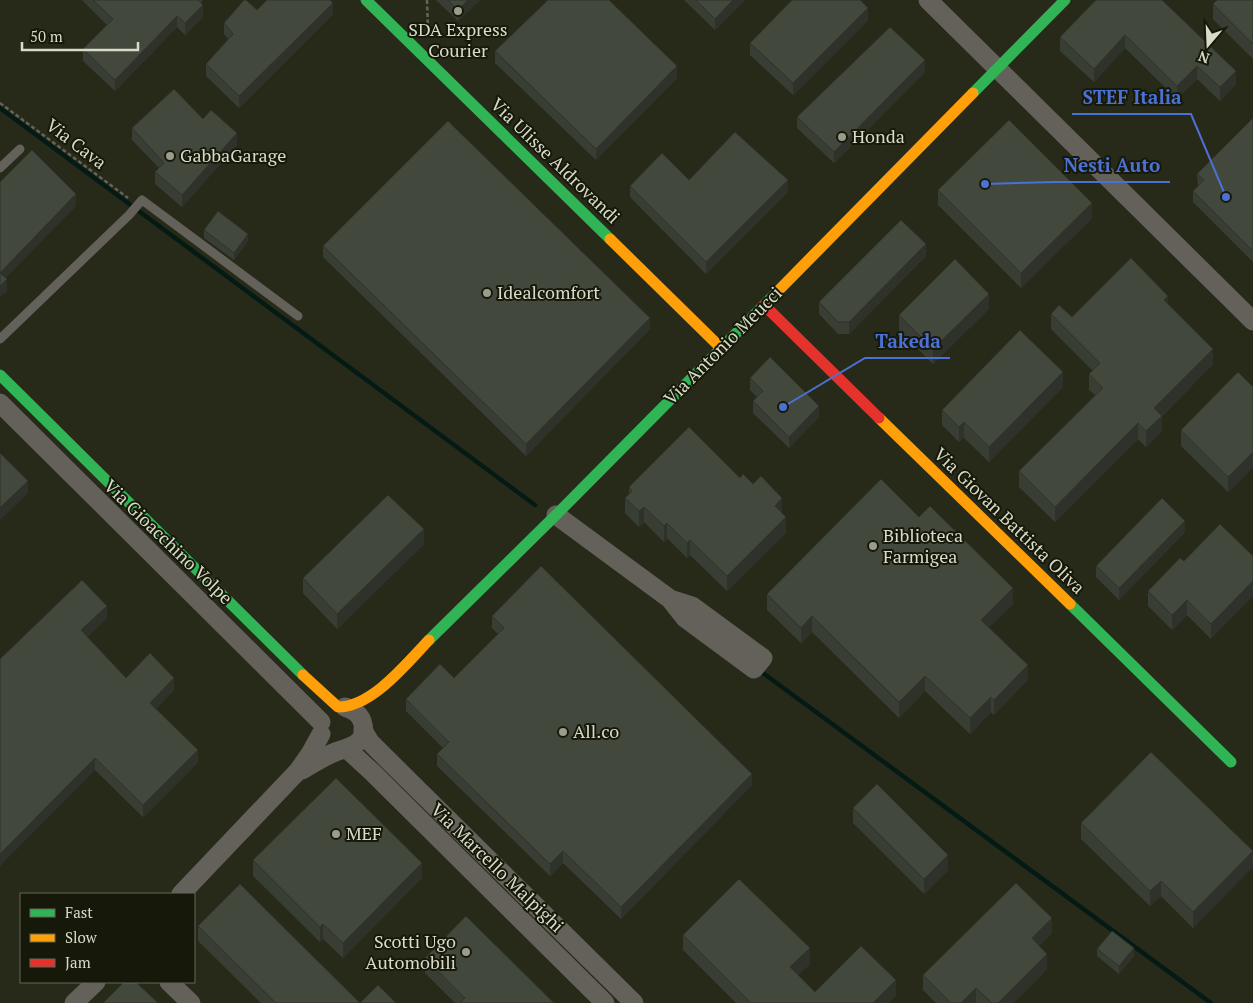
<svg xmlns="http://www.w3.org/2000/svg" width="1253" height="1003" font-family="'PT Serif',serif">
  <rect width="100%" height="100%" fill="#282a19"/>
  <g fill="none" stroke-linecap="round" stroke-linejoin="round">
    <!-- stream -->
    <g stroke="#041b15" stroke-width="4.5">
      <path d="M0,108L535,505"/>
      <path d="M763,673L1211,1003"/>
    </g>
    <!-- path -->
    <g stroke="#64635a" stroke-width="2.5" stroke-dasharray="4 2.5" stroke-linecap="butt">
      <path d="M427,0L428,31"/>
      <path d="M0,103L128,198"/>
    </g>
    <!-- lane -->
    <g stroke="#636159" stroke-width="9">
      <path d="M0,168L20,149"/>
      <path d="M0,339L129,215L142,200L298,316"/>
    </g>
    <!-- street -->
    <g stroke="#636159" stroke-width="19">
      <path d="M928,0L1253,321"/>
      <path d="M0,403L321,722"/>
      <path d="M556,515L670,599L685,618L754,669L763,658L692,606L670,599"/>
      <path d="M363,730L370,742L387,759L634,1003"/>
      <path d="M347,749L372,772L605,1003"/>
      <path d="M302,770C312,764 322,758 333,753C347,747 370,745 362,721C359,713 353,710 345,707"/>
      <path d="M181,894L298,771L310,754L321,734"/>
      <path d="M169,982L191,1003"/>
      <path d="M74,1003L96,982"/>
    </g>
    <!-- fast -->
    <g stroke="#30b455" stroke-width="11">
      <path d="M366,0L610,239"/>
      <path d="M973,93L1065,0"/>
      <path d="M0,375L303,675"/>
      <path d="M1070,604L1231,762"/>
      <path d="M429,640L556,515L778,291"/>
    </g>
    <!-- slow -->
    <g stroke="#ff9f0a" stroke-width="11">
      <path d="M610,239L721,348"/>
      <path d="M778,291L973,93"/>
      <path d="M879,418L1070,604"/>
      <path d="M303,675L338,707C372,707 407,663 429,640"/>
    </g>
    <!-- jam -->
    <path stroke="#e5322d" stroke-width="11" d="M764,305L879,418"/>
  </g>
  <!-- wall -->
  <g fill="#393e34">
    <path d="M82,0H203L200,3L203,17L185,35L177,27L115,91L83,61V49L107,25Z"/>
    <path d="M436,0H480L458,21Z"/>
    <path d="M684,0H745L715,30Z"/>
    <path d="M1096,0L1236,84L1220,101L1197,79L1177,99L1125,48L1094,82L1060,51V37Z"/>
    <path d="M1253,0V59L1213,19V4Z"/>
    <path d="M257,10L333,14L239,108L206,76V64L228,39L224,34V23Z"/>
    <path d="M868,20L793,95L750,55V43Z"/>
    <path d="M495,51L677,78L596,160L495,63Z"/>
    <path d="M925,72L834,163L797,128V117Z"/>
    <path d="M1253,118V262L1193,202V191L1198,186L1197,174Z"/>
    <path d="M203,119L237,145L182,207L155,184V172L159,168L132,140V128Z"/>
    <path d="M689,180L788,192L706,274L630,197V186Z"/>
    <path d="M938,190L1092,218L1021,288L938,205Z"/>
    <path d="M204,230L248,241L234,260L204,238Z"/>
    <path d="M323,246L650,329L526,456L323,257Z"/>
    <path d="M926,256L849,334H838L819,314V302Z"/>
    <path d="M1168,304L1213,364L1162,416V431L1146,447L1138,439L1055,522L1019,487V471L1095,395L1089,390V374L1093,371L1051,329V314L1072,317Z"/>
    <path d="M989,309L933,364L899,330V315Z"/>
    <path d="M750,378L819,417L789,448L753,413V401L757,397L750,390Z"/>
    <path d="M1063,387L989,462L964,438L959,442L942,425V410Z"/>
    <path d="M1253,387V467L1228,492L1181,446V430Z"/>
    <path d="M740,478L753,484L782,513L786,533L727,591L690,555L687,558L667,538L664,542L644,522L639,527L625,513V498L629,495V487Z"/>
    <path d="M919,517L1013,604L989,627L1028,680L994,715L991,712L970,734L925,691L899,718L812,632L801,643L767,610V594Z"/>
    <path d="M1185,532L1119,600L1096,577V566Z"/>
    <path d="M424,544L337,629L303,593V578Z"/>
    <path d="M1253,556L1211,639L1187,615L1172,630L1148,606V591L1184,561Z"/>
    <path d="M492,616L752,785L621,919L563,863L550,876L437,766V754L443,748L406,711V699L454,678L498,634L492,628Z"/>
    <path d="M107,618L87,637L126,678L174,690L156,709L198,762L143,817L95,770L0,659Z"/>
    <path d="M853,808L948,870L924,894L853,823Z"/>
    <path d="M1081,823L1253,851L1193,928L1161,896L1150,906L1081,839Z"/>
    <path d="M253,860L422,878L343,958L323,939L320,942L253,876Z"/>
    <path d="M198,926L360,1003H396H261L198,941Z"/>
    <path d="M1052,933L1039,946L1047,969L1013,1003H936L923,990V975Z"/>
    <path d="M683,935L810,964L798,975L815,992L896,995L888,1003H736L683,950Z"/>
    <path d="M1097,949L1134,956L1119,974L1097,956Z"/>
    <path d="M425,958L554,1003H455L425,973Z"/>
  </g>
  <!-- shaded-wall -->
  <g fill="#2e322a">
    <path d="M468,0H480L458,21V10Z"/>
    <path d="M733,0H745L715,30V19Z"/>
    <path d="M333,3V14L239,108V96Z"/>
    <path d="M203,5V17L185,35V23Z"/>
    <path d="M868,8V20L793,95V83Z"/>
    <path d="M177,16V27L115,91V80Z"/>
    <path d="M1125,35V48L1094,82V69Z"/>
    <path d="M925,60V72L834,163V152Z"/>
    <path d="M677,66V78L596,160V149Z"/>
    <path d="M1197,66V79L1177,99V86Z"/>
    <path d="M1236,71V84L1220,101V87Z"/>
    <path d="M237,133V145L182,207V195Z"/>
    <path d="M788,180V192L706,274V262Z"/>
    <path d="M76,194V206L0,284V273Z"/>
    <path d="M1092,203V218L1021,288V273Z"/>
    <path d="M248,234V241L234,260V253Z"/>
    <path d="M926,244V256L849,334V322Z"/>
    <path d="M7,279V291L0,297V286Z"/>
    <path d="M989,294V309L933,364V349Z"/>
    <path d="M1168,296V311L1164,300Z"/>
    <path d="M650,318V329L526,456V444Z"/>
    <path d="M1213,349V364L1154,423V408Z"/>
    <path d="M1063,372V387L989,462V447Z"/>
    <path d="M819,406V417L789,448V437Z"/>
    <path d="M1162,416V431L1146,447V431Z"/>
    <path d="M964,422V438L959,442V427Z"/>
    <path d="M1138,423V439L1055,522V507Z"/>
    <path d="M1253,452V467L1228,492V477Z"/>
    <path d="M28,481V493L0,520V508Z"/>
    <path d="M782,498V513L775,521V506Z"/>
    <path d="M644,507V522L639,527V511Z"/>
    <path d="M786,517V533L727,591V576Z"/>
    <path d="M1185,521V532L1119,600V588Z"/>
    <path d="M667,523V538L664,542V526Z"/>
    <path d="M424,529V544L337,629V614Z"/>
    <path d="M690,540V555L687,558V543Z"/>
    <path d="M1253,581V596L1211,639V624Z"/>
    <path d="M1013,588V604L981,635V620Z"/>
    <path d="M1187,600V615L1172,630V615Z"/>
    <path d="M107,606V618L81,642V630Z"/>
    <path d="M812,616V632L801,643V628Z"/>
    <path d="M1028,665V680L994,715V700Z"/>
    <path d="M925,676V691L899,718V702Z"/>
    <path d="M174,678V690L150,715V703Z"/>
    <path d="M991,697V712L970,734V718Z"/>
    <path d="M198,750V762L143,817V805Z"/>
    <path d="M95,758V770L0,866V854Z"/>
    <path d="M752,774V785L621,919V907Z"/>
    <path d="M563,851V863L550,876V864Z"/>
    <path d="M1253,852V867L1193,928V912Z"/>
    <path d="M948,855V870L924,894V879Z"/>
    <path d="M422,863V878L343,958V943Z"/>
    <path d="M1161,881V896L1150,906V891Z"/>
    <path d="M1052,918V933L1032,954V938Z"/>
    <path d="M323,924V939L320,942V927Z"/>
    <path d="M810,948V964L790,983V967Z"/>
    <path d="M1134,948V956L1119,974V966Z"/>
    <path d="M1047,954V969L1013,1003H998Z"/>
    <path d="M896,980V995L888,1003H873Z"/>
    <path d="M976,988V1003H961Z"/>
  </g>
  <!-- building -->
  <g fill="#42483c" stroke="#2e322a">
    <path d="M93,0H198L203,5L185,23L177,16L115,80L83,49L113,19Z"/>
    <path d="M244,0H246L257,10L267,0H330L333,3L239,96L206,64L233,34L224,23Z"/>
    <path d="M448,0H468L458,10Z"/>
    <path d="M548,0H609L677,66L596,149L495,51Z"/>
    <path d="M696,0H733L715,19Z"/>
    <path d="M792,0H860L868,8L793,83L750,43Z"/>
    <path d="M1096,0H1162L1236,71L1220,87L1197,66L1177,86L1125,35L1094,69L1060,37Z"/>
    <path d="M1217,0H1253V44L1213,4Z"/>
    <path d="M890,27L925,60L834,152L797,117Z"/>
    <path d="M174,89L203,119L211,110L237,133L182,195L155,172L164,163L132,128Z"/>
    <path d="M1253,118V251L1193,191L1204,180L1197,174Z"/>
    <path d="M1009,120L1092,203L1021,273L938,190Z"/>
    <path d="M448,121L650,318L526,444L323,246Z"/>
    <path d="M735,132L788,180L706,262L630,186L662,153L689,180Z"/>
    <path d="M32,150L76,194L0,273L7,279L0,286V182Z"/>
    <path d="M218,211L248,234L234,253L204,230Z"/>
    <path d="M901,220L926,244L849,322H838L819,302Z"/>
    <path d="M1131,258L1168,296L1164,300L1213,349L1154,408L1162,416L1146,431L1138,423L1055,507L1019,471L1103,388L1089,374L1100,363L1051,314L1059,305L1072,317Z"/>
    <path d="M955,259L989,294L933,349L899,315Z"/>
    <path d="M1020,330L1063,372L989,447L964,422L959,427L942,410Z"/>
    <path d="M770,357L819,406L789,437L753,401L763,391L750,378Z"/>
    <path d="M1238,372L1253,387V452L1228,477L1181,430Z"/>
    <path d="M689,427L740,478L743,474L753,484L761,476L782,498L775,506L786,517L727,576L690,540L687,543L667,523L664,526L644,507L639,511L625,498L632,491L629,487Z"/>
    <path d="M0,453L28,481L0,508Z"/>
    <path d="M881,479L919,517L930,506L1013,588L981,620L1028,665L994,700L991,697L970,718L925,676L899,702L812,616L801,628L767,594Z"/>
    <path d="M388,495L424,529L337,614L303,578Z"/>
    <path d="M1162,498L1185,521L1119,588L1096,566Z"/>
    <path d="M1220,524L1253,556V581L1211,624L1187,600L1172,615L1148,591L1180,558L1184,561Z"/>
    <path d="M541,566L752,774L621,907L563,851L550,864L437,754L449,742L406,699L440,664L454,678L504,628L492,616Z"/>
    <path d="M82,580L107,606L81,630L126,678L150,653L174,678L150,703L198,750L143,805L95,758L0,854V659Z"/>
    <path d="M1151,752L1253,851L1193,912L1161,881L1150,891L1081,823Z"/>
    <path d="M336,778L422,863L343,943L323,924L320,927L253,860Z"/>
    <path d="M877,784L948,855L924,879L853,808Z"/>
    <path d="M739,879L810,948L790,967L815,992L861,946L896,980L873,1003H751L683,935Z"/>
    <path d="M1016,883L1052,918L1032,938L1047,954L998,1003H992L976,988L961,1003H951L923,975Z"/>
    <path d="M240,884L360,1003L378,985L396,1003H276L198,926Z"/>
    <path d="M466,916L554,1003H460L465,998L425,958Z"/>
    <path d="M1112,931L1134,948L1119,966L1097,949Z"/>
    <path d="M124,982H136L158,1003H103Z"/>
  </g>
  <!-- markers -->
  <g fill="#9b9d8b" stroke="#16180a" stroke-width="2">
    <circle cx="458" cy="11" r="5"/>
    <circle cx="842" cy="137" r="5"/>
    <circle cx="170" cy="156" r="5"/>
    <circle cx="487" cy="293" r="5"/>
    <circle cx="873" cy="546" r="5"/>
    <circle cx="563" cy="732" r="5"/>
    <circle cx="336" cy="834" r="5"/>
    <circle cx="466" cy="952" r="5"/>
  </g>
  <g text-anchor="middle" stroke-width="4" stroke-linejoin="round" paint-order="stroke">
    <!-- poi labels -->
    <g font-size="18" fill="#d9dbc9" stroke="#16180a" text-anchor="start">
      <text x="458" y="36" text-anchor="middle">SDA Express<tspan x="458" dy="21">Courier</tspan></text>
      <text x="852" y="143">Honda</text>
      <text x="180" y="162">GabbaGarage</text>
      <text x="497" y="299">Idealcomfort</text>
      <text x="883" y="542">Biblioteca<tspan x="883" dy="21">Farmigea</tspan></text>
      <text x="573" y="738">All.co</text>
      <text x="346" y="840">MEF</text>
      <text x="456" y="948" text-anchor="end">Scotti Ugo<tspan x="456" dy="21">Automobili</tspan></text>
    </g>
    <!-- street labels -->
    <g font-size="18" fill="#d9dbc9" stroke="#16180a">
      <text transform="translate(76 144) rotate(37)" y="6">Via Cava</text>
      <text transform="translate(555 161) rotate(44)" y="6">Via Ulisse Aldrovandi</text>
      <text transform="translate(723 346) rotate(-45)" y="6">Via Antonio Meucci</text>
      <text transform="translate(1009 521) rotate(44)" y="6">Via Giovan Battista Oliva</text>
      <text transform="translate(168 542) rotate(44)" y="6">Via Gioacchino Volpe</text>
      <text transform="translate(497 868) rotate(44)" y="6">Via Marcello Malpighi</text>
    </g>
  </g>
  <!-- callouts -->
  <path fill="none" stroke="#4c71d4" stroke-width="2" d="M1226 197L1191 114H1072M985 184L1054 182H1170M783 407L865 358H950"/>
  <g fill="#4c71d4" stroke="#16180a" stroke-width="2">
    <circle cx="1226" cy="197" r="5"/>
    <circle cx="985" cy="184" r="5"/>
    <circle cx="783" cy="407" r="5"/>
  </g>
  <g font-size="19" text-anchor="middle" font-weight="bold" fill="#4c71d4" stroke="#16180a" stroke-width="4" stroke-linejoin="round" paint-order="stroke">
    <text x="1132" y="104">STEF Italia</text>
    <text x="1112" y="172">Nesti Auto</text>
    <text x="908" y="348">Takeda</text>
  </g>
  <!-- legend -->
  <rect x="20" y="893" width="175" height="90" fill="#16180a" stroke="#646656"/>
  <rect x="30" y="909" width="25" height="8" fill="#30b455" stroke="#646656"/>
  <text x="65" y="918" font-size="15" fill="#d9dbc9">Fast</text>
  <rect x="30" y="934" width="25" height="8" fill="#ff9f0a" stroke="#646656"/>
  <text x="65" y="943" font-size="15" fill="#d9dbc9">Slow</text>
  <rect x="30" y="959" width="25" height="8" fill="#e5322d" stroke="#646656"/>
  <text x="65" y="968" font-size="15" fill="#d9dbc9">Jam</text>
  <!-- north arrow -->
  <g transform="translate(1208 45) rotate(199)" stroke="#16180a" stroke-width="4" paint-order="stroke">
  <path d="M0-4L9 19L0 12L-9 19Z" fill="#d9dbc9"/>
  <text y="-8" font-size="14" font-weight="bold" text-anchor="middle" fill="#d9dbc9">N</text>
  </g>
  <!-- scale -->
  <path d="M22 42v8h116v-8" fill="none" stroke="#d9dbc9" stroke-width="2.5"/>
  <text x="30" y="42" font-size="15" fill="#d9dbc9" stroke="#16180a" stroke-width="4" paint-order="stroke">50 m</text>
</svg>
